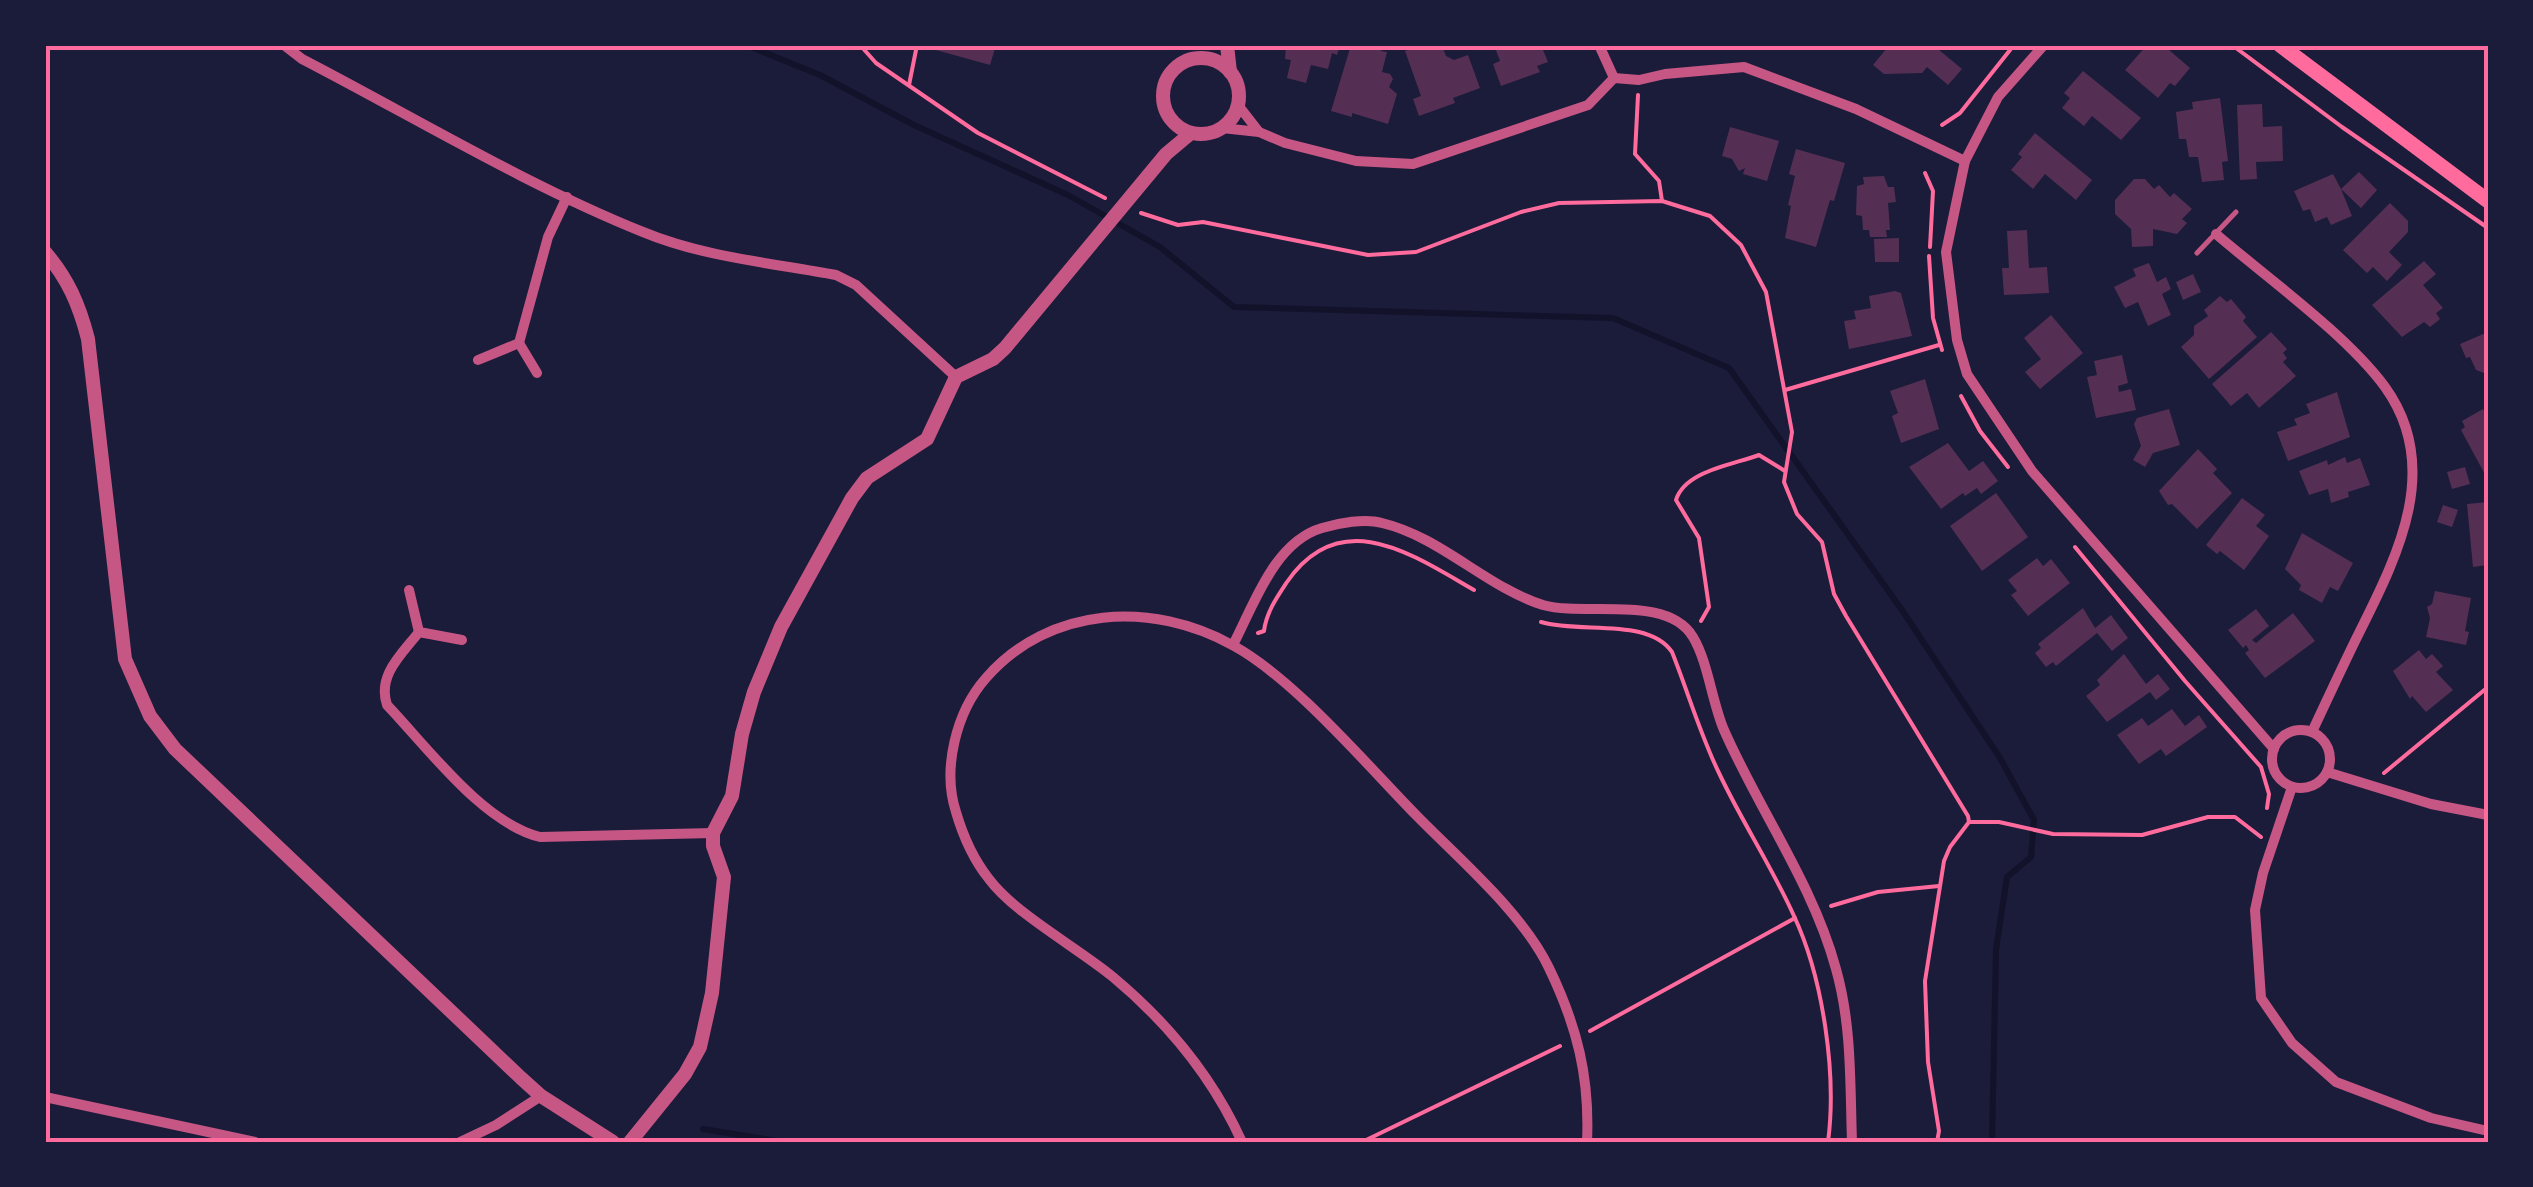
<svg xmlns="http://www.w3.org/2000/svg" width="2533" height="1187" font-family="Raleway,sans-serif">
  <rect width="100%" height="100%" fill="#1b1b3a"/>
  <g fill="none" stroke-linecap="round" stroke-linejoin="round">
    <!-- stream -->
    <g stroke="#12122b" stroke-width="6">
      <path d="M746,45L820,75L914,125L1068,195L1160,247L1234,307L1613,318L1729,368L1902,610L2000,758L2034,820L2031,857L2007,877L1996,949L1992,1142"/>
      <path d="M703,1129L783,1142"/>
    </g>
  </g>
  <!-- building -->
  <g fill="#542f53">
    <path d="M937,45H996L990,65L936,50Z"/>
    <path d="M1286,45H1340L1337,55L1332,53L1328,69L1311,65L1306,83L1287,78L1291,60L1285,59Z"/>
    <path d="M1351,45H1379L1383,46L1381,51L1387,52L1382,72L1390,74L1393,79L1389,87L1397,94L1388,124L1352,113V117L1331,111Z"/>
    <path d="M1421,45L1442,46L1446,56L1454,60L1468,55L1480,88L1453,98L1455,103L1419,116L1413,99L1421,96L1405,51Z"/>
    <path d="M1494,45H1541L1548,62L1537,66L1540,72L1501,86L1493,64L1500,61Z"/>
    <path d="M1884,45H1933L1962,69L1948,85L1927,67L1922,73L1884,74L1873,65L1887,48Z"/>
    <path d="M2147,45H2159L2169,50L2190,68L2175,86L2170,83L2158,98L2125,70Z"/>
    <path d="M2083,71L2141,118L2121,140L2092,116L2084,126L2062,108L2070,98L2064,93Z"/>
    <path d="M2220,98L2228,161L2222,162L2224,180L2202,182L2198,157H2189L2186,139H2179L2176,112L2193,109L2192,102Z"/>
    <path d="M2262,104L2263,127L2282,126L2283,161L2256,162L2257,179L2240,180L2237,105Z"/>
    <path d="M1730,127L1779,141L1767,181L1743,174L1745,168L1739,171L1732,159L1722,156Z"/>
    <path d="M2035,133L2092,180L2076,200L2045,174L2033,189L2011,170L2022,157L2018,154Z"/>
    <path d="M1796,149L1845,163L1834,201L1830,200L1816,247L1785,238L1791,206L1788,205L1795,176L1789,174Z"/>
    <path d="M2359,172L2377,190L2361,208L2341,189L2352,216L2331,225L2327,217L2315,222L2310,209L2303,211L2294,191L2333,174L2341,189Z"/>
    <path d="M1884,176L1888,187H1894L1896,202L1888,203L1890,230H1886L1887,237H1870L1869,230H1863L1862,216L1856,215L1857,186L1864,184L1863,177Z"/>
    <path d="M2134,179H2145L2154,189L2159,185L2170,197L2174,193L2192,209L2182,219L2187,223L2177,234L2153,229V246L2132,247L2131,229L2115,214V200Z"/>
    <path d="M2390,203L2408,221V232L2389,252L2402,265L2387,281L2373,267L2367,273L2343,250Z"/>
    <path d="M2027,230L2029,268L2047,267L2049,293L2004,295L2002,268H2009L2007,231Z"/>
    <path d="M1899,238V262H1875L1874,239Z"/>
    <path d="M2424,261L2436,274L2423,285L2443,308L2436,313L2440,319L2430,327L2424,322L2402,337L2372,305Z"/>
    <path d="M2149,263L2157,282L2166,277L2171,289L2162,294L2171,315L2148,326L2138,302L2125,308L2114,287L2136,276L2133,269Z"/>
    <path d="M2193,274L2201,292L2183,300L2176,282Z"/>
    <path d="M1895,291L1901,293L1912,336L1849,349L1844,321L1856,319L1854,311L1871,308L1869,296Z"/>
    <path d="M2220,296L2227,302L2231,299L2246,317L2243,321L2257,337L2209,379L2181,347L2194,335V326L2208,316L2204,310Z"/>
    <path d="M2051,315L2083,353L2040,389L2025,372L2041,359L2024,338Z"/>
    <path d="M2271,332L2287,349L2283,353L2287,358L2283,362L2296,376L2259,408L2247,393L2231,406L2212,384Z"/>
    <path d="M2488,332V372L2484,373L2476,370L2470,357L2466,358L2460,344Z"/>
    <path d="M2122,355L2128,383L2118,386L2119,392L2131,389L2136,410L2096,418L2087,377L2097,375L2094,361Z"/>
    <path d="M1925,379L1939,429L1901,443L1892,416L1898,413L1890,391Z"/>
    <path d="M2337,392L2350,437L2288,461L2277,432L2297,425L2294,419L2310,413L2306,404Z"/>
    <path d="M2169,409L2180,445L2153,453L2145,467L2133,460L2141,446L2134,424L2137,418Z"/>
    <path d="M2483,409L2488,418V480L2461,430L2465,427L2462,421Z"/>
    <path d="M1948,443L1969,471L1983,461L1998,481L1981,494L1977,488L1965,496L1963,493L1941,509L1909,467Z"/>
    <path d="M2198,449L2217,469L2213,473L2232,493L2197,529L2172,504L2168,505L2159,491Z"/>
    <path d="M2345,457L2347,463L2360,458L2370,485L2348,492L2349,497L2331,503L2328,489L2309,495L2299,471L2327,460L2328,465Z"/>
    <path d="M2465,467L2470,484L2452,489L2447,472Z"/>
    <path d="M1996,493L2028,537L1982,571L1950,526Z"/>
    <path d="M2242,498L2265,515L2256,526L2269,536L2244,570L2220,551L2217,554L2206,545Z"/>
    <path d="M2488,502V565L2473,567L2467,504Z"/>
    <path d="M2443,505L2458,510L2452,527L2437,522Z"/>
    <path d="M2302,533L2353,563L2338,591L2330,587L2322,603L2299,590L2301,585L2285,569Z"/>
    <path d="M2037,558L2043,566L2051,559L2070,583L2028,616L2011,595L2017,591L2008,580Z"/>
    <path d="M2435,591L2471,598L2465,631L2469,632L2466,645L2426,637L2430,618L2427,607L2432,604Z"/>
    <path d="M2083,608L2095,628L2111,615L2128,638L2112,651L2097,633L2056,666L2053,662L2046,667L2035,653L2041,648L2038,644Z"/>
    <path d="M2256,609L2269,626L2252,640L2256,643L2293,613L2315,641L2265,678L2245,653L2249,650L2246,645L2243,648L2228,630Z"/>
    <path d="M2419,650L2426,659L2432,654L2443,666L2436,672L2453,690L2426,712L2412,696L2410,699L2393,671Z"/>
    <path d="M2124,654L2146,684L2158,674L2170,689L2156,700L2150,692L2107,722L2086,696L2100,685L2097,680Z"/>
    <path d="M2172,709L2185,726L2199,715L2207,727L2166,756L2161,749L2139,764L2117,735L2142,718L2148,726Z"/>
  </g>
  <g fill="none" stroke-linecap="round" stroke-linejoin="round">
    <!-- path -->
    <g stroke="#ff6b9d" stroke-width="4">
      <path d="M860,45L876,63L978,133L1105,198"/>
      <path d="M2232,45L2342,127L2488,228"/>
      <path d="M909,85L917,45"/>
      <path d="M1638,95L1635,154L1659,181L1662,201"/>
      <path d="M1942,125L1960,113L2014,45"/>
      <path d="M1925,173L1933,191L1930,247"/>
      <path d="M1141,213L1178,225L1203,222L1368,255L1416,252L1521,212L1559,203L1662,201L1710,216L1741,245L1766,292L1792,432L1784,482L1797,514L1822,542L1834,594L1846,616L1968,816L1969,822L1950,847L1944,861L1925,981L1928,1062L1939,1131L1937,1142"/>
      <path d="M1929,256L1933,318L1942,350"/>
      <path d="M1785,390L1939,345"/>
      <path d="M1961,396L1980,431L2008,467"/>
      <path d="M2075,547L2185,681L2261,767L2269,794L2267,808"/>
      <path d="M1701,621L1709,607L1699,538L1676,500C1685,471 1732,465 1759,455L1785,471"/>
      <path d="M1541,622C1581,634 1648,617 1672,652C1688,692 1700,734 1719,773C1742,822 1772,867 1794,916C1823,978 1837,1074 1828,1142"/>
      <path d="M1258,633L1264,631C1266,613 1277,597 1287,582C1341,504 1413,555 1474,590"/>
      <path d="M2384,773L2488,687"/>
      <path d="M1969,822H1999L2053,834L2142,835L2208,817H2235L2261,837"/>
      <path d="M1831,906L1878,892L1939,886"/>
      <path d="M1590,1031L1795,918"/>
      <path d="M1362,1142L1560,1046"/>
    </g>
    <!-- service -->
    <path stroke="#c65784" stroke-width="5" d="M2197,253L2236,212"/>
    <!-- minor -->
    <g stroke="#c65784" stroke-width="10">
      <path d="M284,45L302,59C414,117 526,185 643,232C703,257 772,263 836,275L856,285L956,377"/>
      <path d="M1599,45L1614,78L1639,80L1665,74L1744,67L1856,109L1965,161"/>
      <path d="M2044,45L1998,97L1965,161L1946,252L1957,340L1967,374L2032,471L2274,749"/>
      <path d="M1238,105L1259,132"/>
      <path d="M1222,128L1259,132L1285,143L1356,161L1413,164L1588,105L1614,78"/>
      <path d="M2216,234C2266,277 2347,335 2385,387C2442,466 2399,553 2361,629C2344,663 2328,698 2312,732"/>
      <path d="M519,343L548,237L567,197"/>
      <path d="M478,360L519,343L537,373"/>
      <path d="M409,590L419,632L462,640"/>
      <path d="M419,632C402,654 377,675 387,705C428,748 483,823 540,837L713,833"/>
      <path d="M1233,645C1254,605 1274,542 1322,528C1339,523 1365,518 1382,523C1441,537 1486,587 1543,605C1586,617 1667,594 1693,637C1708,662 1712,702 1724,730C1759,810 1813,884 1836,969C1852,1025 1850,1085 1852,1142"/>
      <circle cx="2301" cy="759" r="29"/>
      <path d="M2327,772L2431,804L2488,815"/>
      <path d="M2292,787L2263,873L2255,910L2261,998L2292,1043L2336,1082L2431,1118L2488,1131"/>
      <path d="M45,1097L255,1142"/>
      <path d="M460,1142L496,1125L541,1096"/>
      <path d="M1242,1142C1213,1078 1167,1022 1113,977C1078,948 1014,913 989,879C973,859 963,836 956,812C942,769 956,712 986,678C1049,606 1152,600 1234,646C1294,679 1366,764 1416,815C1459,859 1522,912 1549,968C1577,1026 1590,1077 1587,1142"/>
    </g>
    <!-- tertiary -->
    <g stroke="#c65784" stroke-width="14">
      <path d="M1227,45L1230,72"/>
      <circle cx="1201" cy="96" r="38"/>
      <path d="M45,252C68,279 79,304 88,339L125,659L150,716L175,749L521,1078L541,1096L613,1142"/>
      <path d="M630,1142L685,1074L700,1047L712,993L724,877L713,846V833L732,796L742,734L754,692L781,627L852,498L867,478L927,439L956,377L993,359L1005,348L1166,154L1191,133"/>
    </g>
    <!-- secondary -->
    <path stroke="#ff6b9d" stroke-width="15" d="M2280,45L2488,201"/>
  </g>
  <!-- border -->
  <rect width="2533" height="1187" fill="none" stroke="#1b1b3a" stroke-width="95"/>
  <rect x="48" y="48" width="2438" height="1092" fill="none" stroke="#ff6b9d" stroke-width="4"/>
</svg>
